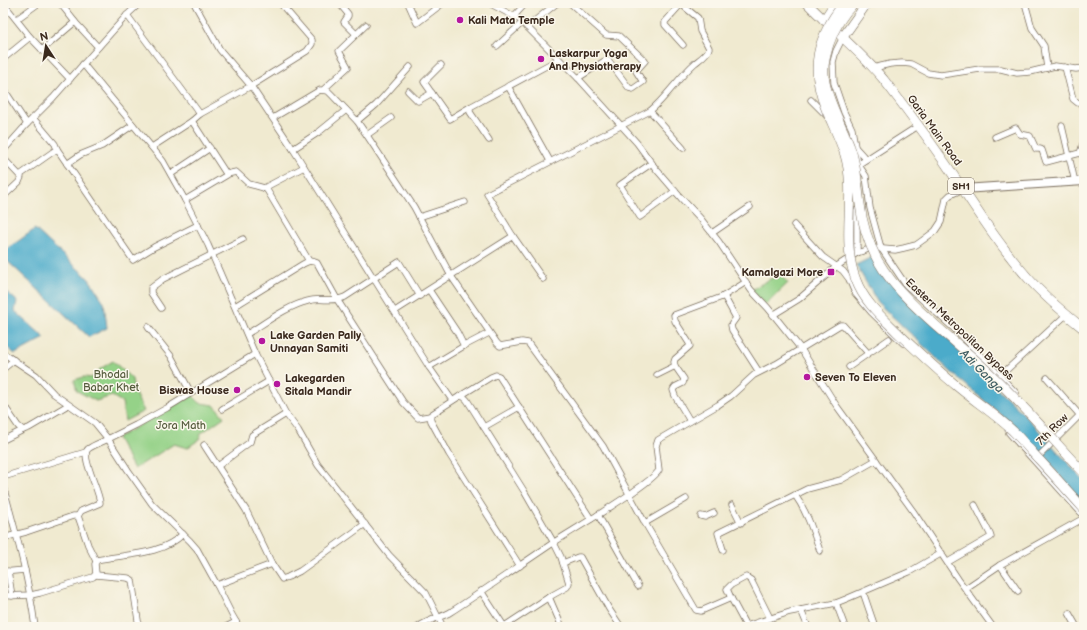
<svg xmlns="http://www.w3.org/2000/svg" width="1087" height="630" font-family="'Balsamiq Sans',sans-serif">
  <rect width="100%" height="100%" fill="#fbf7ec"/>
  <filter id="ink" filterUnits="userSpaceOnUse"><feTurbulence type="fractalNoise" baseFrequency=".025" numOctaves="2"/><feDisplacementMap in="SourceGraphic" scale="8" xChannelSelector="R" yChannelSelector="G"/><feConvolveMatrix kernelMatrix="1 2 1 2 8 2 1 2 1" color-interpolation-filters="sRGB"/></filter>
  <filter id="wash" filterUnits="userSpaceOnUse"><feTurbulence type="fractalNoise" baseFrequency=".012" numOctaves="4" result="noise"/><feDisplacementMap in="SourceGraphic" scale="16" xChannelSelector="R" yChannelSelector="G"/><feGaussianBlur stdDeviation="0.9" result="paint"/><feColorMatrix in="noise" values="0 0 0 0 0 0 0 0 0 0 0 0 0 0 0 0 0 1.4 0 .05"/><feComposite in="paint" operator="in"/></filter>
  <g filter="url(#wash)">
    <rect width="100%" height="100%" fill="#f0ead0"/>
    <!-- green -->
    <g fill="#95d288" stroke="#687e53">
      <path d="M779,274L788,283L765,305L751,290Z"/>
      <path d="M113,361L132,379L134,392L144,411L125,421L122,402L112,396L96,401L77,391L74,380L84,377L92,378L100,369Z"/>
      <path d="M192,395L200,403L214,405L224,417L200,434V439L187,448L174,444L134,469L117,438Z"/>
    </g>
    <!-- water -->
    <g fill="#4babca" stroke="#436a74">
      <path d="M35,229L89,279L104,302L107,328L89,337L4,258L3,252Z"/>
      <path d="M872,257L962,354L1024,414L1084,481V503L1017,429L951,372L878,303L856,265Z"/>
      <path d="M3,289L17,301L15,311L45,338L15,354L3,344Z"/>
    </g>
  </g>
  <g filter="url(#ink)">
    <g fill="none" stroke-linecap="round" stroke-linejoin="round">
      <defs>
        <g id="street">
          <path d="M3,3L30,37L70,79"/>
          <path d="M194,3L220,50L251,86L293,149L429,367L452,400"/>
          <path d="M339,3L348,14V16L344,22L356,34"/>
          <path d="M408,3L417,23L443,3"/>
          <path d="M489,3L519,19L578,78L637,143L656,169L681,198L700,218L719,242L751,290L768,308L801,349L836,405L913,511L958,579L993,627"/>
          <path d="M570,3L606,35L619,36L645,61L636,71L643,82L633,89L629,88L609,61L606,60L578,78"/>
          <path d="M681,3V4L665,22V25L683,45"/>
          <path d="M1025,3L1032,28L1044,46L1047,68"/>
          <path d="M127,15L200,114L192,121L152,147"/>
          <path d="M514,16L526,3"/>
          <path d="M17,19L39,3"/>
          <path d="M75,22L98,47"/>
          <path d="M527,27L557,3"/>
          <path d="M843,37L836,51L833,62L834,83L844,112L852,129L858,164L866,176L870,208L881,248L906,285L962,336L1016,393"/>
          <path d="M497,46L523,22"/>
          <path d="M42,50L75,22L60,3"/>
          <path d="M3,59L30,37"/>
          <path d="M441,65L424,82L450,119L470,107"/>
          <path d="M1065,67L1073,99L1078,103L1084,102"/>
          <path d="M873,68L890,64L902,63L911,64L928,73L941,75L980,69H1001L1017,73L1030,72L1055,66L1076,69L1084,68"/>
          <path d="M508,86L550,161"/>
          <path d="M3,88L27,124"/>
          <path d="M324,89L348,67L339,51L366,25"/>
          <path d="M408,91L418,101L432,93"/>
          <path d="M811,100L827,116"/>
          <path d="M650,111L683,148"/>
          <path d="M200,114L251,86L307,51L312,44V40L280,3"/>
          <path d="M273,118L320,90L328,91L332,95L357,121L368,137L414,207L451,276L497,343L500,346L522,342L528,343L603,446L645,523L696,610L701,611L731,598"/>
          <path d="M357,121L376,105L410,67"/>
          <path d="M1062,126L1075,182"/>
          <path d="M367,135L391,118"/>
          <path d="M995,137L1016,128L1020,134L1030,136L1036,149H1040L1042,150L1046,162L1080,153L1084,141"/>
          <path d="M489,140L470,112V107L559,59"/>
          <path d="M856,148L866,159"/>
          <path d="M57,149L133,260L154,247L198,225"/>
          <path d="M293,149L319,132L346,110"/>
          <path d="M3,151L27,124L53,98L127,15L140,3"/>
          <path d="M3,158L21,177L19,182L3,197"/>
          <path d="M652,163L620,185L640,217L675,191"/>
          <path d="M67,164L80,155L102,146L133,125"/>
          <path d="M856,166L918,126"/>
          <path d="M171,174L210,148"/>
          <path d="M227,174L236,172L249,184L264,188L267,190L309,261"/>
          <path d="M20,175L57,149L55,144L33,118"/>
          <path d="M264,188L304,167"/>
          <path d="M185,200L227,175L192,121"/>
          <path d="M857,210V253"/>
          <path d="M419,217L465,202"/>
          <path d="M794,225L823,257L843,271L849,279L855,293L871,312L903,343"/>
          <path d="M712,233L750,207"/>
          <path d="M513,236L543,279"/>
          <path d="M429,290L457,332L464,346L429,367"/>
          <path d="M724,296L736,318L731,325L732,330L759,372"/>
          <path d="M235,306L303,264C308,261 311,260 317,263L338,301L403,402L418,418L430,416"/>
          <path d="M161,308L151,293V288L163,279L243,239"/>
          <path d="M395,311L513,236L487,194L650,111C667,97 678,78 695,63C700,59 708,54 709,48L700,31L698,18L681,4L682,3"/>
          <path d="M773,315L799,299L837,266L857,253L872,248L895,250L904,248L916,245L923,240L935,231L941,222L946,199L950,195L963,189"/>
          <path d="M148,327L171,356L191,393"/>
          <path d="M247,334C265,323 287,306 308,301C320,297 333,303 345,297L399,262L420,296"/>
          <path d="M464,346L489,333"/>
          <path d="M3,353L36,375L54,394L95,423L108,439L136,425L167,408L255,354L208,245L185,200L163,161L83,64"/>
          <path d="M255,354L286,414L298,430L318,465L389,555L426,593L443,627"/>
          <path d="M675,366L674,362L675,359L690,346L689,343L675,321L674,315L722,297L746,282"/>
          <path d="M849,367L889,339"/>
          <path d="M3,369L14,360"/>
          <path d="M657,375L675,366L684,379L683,383L675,387L673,390L675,396L690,421"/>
          <path d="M1000,376L1066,315"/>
          <path d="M1047,378L1084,420"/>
          <path d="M460,396L491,377L496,375L499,376L591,519"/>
          <path d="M3,404L18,426L23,430L29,428L68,405"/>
          <path d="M222,409L269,381"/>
          <path d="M484,427L519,407"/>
          <path d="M1009,433L1084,516"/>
          <path d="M3,440L23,430"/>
          <path d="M204,445L246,510L272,564L282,579L288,577L300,571L365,524"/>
          <path d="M1036,459L1084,411"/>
          <path d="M218,466L250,442L252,435L286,414"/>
          <path d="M3,477L86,452"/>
          <path d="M3,486C16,533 29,579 35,627"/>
          <path d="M795,495C807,512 813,531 820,551"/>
          <path d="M732,505L741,523"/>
          <path d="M598,515L638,586"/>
          <path d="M701,516L705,517L714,513"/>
          <path d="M645,523L686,499"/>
          <path d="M3,538L26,532L73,516H78"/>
          <path d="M723,550L718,533L807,489L841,480L876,460"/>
          <path d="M96,561L88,545L78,516L81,511L100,503C100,492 80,456 88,449C93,445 102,442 108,439L128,470L152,504L190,541L197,549L217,585L232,615L239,627"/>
          <path d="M948,562L991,537L990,534L975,505"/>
          <path d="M563,563L578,557H580L609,609L621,627"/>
          <path d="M1000,565L1018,591"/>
          <path d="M8,571L12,596"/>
          <path d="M3,572L25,570"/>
          <path d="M96,575L128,578L132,580L139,627"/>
          <path d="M217,585L272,564"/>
          <path d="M966,588L1000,565L1084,518"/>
          <path d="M481,591L504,626"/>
          <path d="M863,592L875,627"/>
          <path d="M3,596L31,595L40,593L93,577L96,574L95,564L97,560C125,554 161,556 183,534"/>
          <path d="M549,597L562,627"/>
          <path d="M836,603L845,627"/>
          <path d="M801,610L808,627"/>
          <path d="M1069,613L1077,627"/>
          <path d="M746,626L731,598L727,589L731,585L746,577L751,580L770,618"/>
          <path d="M226,627L236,622"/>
          <path d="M418,627C428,620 439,618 449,613C485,590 520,565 556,541C573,530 653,483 659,470L656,446L658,440L718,405L731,396L754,375L776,364L840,325H843L868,353"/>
          <path d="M503,627L549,597L567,587L569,583L561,557L554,543L524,491L467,400L464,397L460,396L432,414L430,416L431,421L449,454L520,566"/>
          <path d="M743,627L790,612L836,603L846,599L909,572L942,553"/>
        </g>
        <path id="secondary" d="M963,189L1084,181"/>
        <g id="primary">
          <path d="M807,3C832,29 861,52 884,80C912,116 939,153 964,191C984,221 1004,251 1028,278C1045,297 1064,313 1084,329"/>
          <path d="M824,20L835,3"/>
          <path d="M843,37L867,3"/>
        </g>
      </defs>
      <!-- street casing -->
      <use href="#street" stroke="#7a6d5c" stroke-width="7"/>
      <!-- secondary casing -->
      <use href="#secondary" stroke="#7a6d5c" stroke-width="10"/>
      <!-- primary casing -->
      <use href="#primary" stroke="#7a6d5c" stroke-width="10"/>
      <!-- street -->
      <use href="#street" stroke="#fff" stroke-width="5.5"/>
      <!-- secondary -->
      <use href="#secondary" stroke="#fff" stroke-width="8"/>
      <!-- primary -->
      <use href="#primary" stroke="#fff" stroke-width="9"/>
      <defs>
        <g id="primary-bridge">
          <path d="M844,3C817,37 809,68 826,109C832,124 840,139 845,155C857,195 840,240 856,280C864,302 882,317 898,333C917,351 937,370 958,387C976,402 996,415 1013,431C1020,438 1026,445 1032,452C1050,471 1067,490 1084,509"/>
          <path d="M854,3C843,14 834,29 829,44C827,52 824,60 824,68C822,91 842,125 850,147C857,165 857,185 860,204C862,223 869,244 878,261C900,300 949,335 982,366C1019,399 1050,437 1084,473"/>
        </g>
      </defs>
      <!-- primary-bridge casing -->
      <use href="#primary-bridge" stroke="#7a6d5c" stroke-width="10" stroke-linecap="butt"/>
      <!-- primary-bridge -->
      <use href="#primary-bridge" stroke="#fff" stroke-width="9"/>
    </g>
  </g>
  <!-- markers -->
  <g fill="#b5179e" stroke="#fbf7ec" stroke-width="1.5">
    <circle cx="460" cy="20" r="4"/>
    <circle cx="541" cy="59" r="4"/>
    <rect x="827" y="268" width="8" height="8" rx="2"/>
    <circle cx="262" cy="341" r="4"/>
    <circle cx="807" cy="377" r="4"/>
    <circle cx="277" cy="384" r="4"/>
    <circle cx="237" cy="390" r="4"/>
  </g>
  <g text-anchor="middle" stroke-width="3" stroke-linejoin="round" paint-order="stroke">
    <!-- shield labels -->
    <rect fill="#fbf7ec" stroke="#75685c" stroke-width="1" x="948" y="178" width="26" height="16" rx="3"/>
    <g font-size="10" font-weight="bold" fill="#3b2a1e">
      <text x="961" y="190">SH1</text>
    </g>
    <!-- poi labels -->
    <g font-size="11" font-weight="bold" fill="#3b2a1e" stroke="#fbf7ec" text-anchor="start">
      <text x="468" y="24">Kali Mata Temple</text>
      <text x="549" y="57">Laskarpur Yoga<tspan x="549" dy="13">And Physiotherapy</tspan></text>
      <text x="823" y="276" text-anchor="end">Kamalgazi More</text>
      <text x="270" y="339">Lake Garden Pally<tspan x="270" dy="13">Unnayan Samiti</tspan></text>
      <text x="815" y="381">Seven To Eleven</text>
      <text x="285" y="382">Lakegarden<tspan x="285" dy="13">Sitala Mandir</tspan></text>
      <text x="229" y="394" text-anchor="end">Biswas House</text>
    </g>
    <!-- street labels -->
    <g font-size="11" fill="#3b2a1e" stroke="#fbf7ec">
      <text transform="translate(935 130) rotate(54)" y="4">Garia Main Road</text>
      <text transform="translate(960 329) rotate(43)" y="4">Eastern Metropolitan Bypass</text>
      <text transform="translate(1052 429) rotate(-45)" y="4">7th Row</text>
    </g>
    <!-- park labels -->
    <g font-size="11" fill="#565c3e" stroke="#fbf7ec">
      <text x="111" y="378">Bhodal<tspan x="111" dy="13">Babar Khet</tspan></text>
      <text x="181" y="429">Jora Math</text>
    </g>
    <!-- water labels -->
    <g font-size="12" font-style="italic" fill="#415e63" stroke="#fbf7ec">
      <text transform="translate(982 371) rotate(45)" y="4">Adi Ganga</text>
    </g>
  </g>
  <!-- margin -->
  <rect width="1087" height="630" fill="none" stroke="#fbf7ec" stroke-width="16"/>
  <!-- north arrow -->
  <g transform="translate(46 46) rotate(348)" stroke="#fbf7ec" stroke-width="3" paint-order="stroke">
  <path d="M0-3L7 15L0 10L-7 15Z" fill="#3b2a1e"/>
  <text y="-6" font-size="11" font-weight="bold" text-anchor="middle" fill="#3b2a1e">N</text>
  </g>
</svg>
